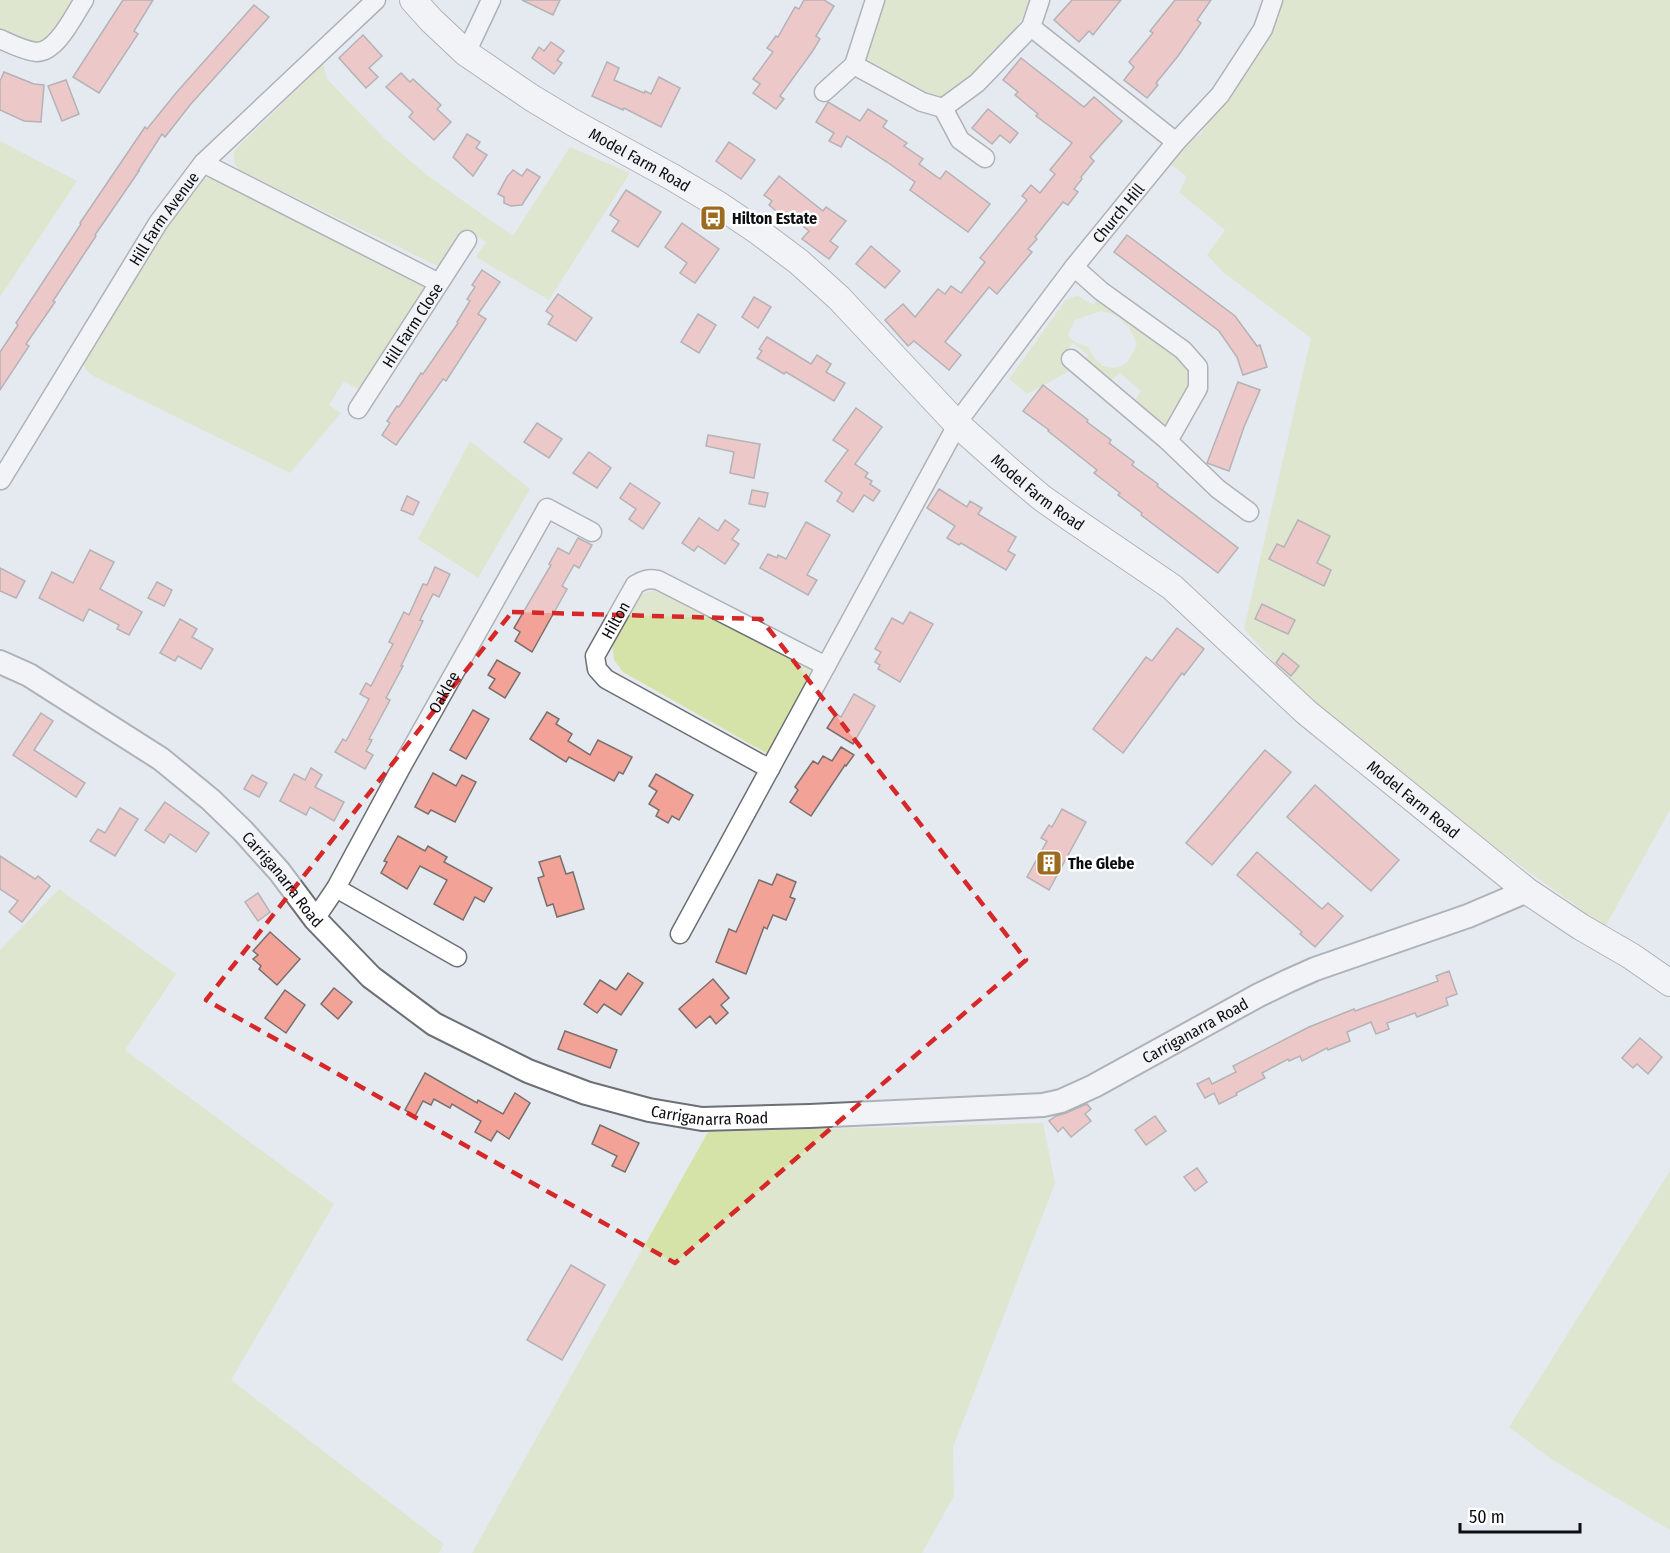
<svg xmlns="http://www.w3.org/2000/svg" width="1670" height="1553" font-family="'Fira Sans Condensed',sans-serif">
  <rect width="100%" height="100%" fill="#e5e9f0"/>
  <!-- green -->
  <g fill="#d6e3a8" fill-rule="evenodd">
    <path d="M0,0H72L52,37L37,45L0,32Z"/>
    <path d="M883,0H1031L1000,60L948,99L915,92L867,66L864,54Z"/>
    <path d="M1278,0H1670V810L1605,927C1500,850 1391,776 1297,686C1278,668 1262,648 1244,629L1311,338L1223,272L1207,255L1225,230L1179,192L1187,177L1168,162L1180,144L1200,135L1263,37Z"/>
    <path d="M323,64L327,79L385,139L428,176L513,236L570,147L630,173L549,300L476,257L486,242L466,230L442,264L438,266L240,171C234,163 232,159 235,150Z"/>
    <path d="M0,141L77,181L0,297Z"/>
    <path d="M204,178H211L414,277L424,287L422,298L361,389L356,388L344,381L329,405L341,413L290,473L95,377C87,372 83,367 83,357L197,180Z"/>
    <path d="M1078,296L1093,305L1099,298L1186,364L1191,378L1178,418L1166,425L1158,422L1134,401L1141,391L1120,373L1111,380L1085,359L1088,355L1073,343L1060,359L1072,368L1070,371L1027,394L1009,379L1065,301L1070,298ZM1101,311L1116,315L1129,327L1137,344C1134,350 1131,357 1127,362C1119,371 1104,369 1096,360C1093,356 1090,351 1088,347C1079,343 1073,344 1068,335L1075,320Z"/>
    <path d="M470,441L530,489L478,578L418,539Z"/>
    <path d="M658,589L813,670L768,754L623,672L614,660L612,643L639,595Z"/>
    <path d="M59,889L176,974L125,1050L334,1204L231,1380L444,1544L439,1553H0V950Z"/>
    <path d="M1043,1123L1055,1183L953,1447L954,1496L922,1553H472L708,1132Z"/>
    <path d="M1670,1171V1530L1551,1459L1509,1427Z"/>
  </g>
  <!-- building -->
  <g fill="#f3a297" stroke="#78706f" stroke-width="1.5">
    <path d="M123,0H153L134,31L138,34L99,93L73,77Z"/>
    <path d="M522,0H560L553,15Z"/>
    <path d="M804,0H824L834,6L816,36L820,39L812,52L780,96L784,99L776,109L753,93L760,84L753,79L773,52L767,48L776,36L778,37L795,7L799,9Z"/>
    <path d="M1072,0H1121L1093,35L1089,31L1079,42L1054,20Z"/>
    <path d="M1175,0H1211L1197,20L1201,23L1178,56L1156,83L1158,85L1147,98L1124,80L1134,67L1129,62L1153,33L1150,31Z"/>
    <path d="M254,5L269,17L190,105L165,137L162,134L138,171H139L95,235L96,236L53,301L55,302L26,344L29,346L0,390V352L18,325L16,323L81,224L80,223L145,127L147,129L176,93Z"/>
    <path d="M363,35L382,56L369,68L378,77L366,88L339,58Z"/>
    <path d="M551,42L564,51L557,60L562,63L554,74L532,58L539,47L544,51Z"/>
    <path d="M1021,58L1084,107L1094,97L1122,121L1090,157L1094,161L1081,177L1082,179L1074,189L1078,192L1068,205L1063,202L1035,237L1037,239L1028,249L1032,252L997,294L989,287L945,342L961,355L949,370L914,341L908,346L885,320L903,304L915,317L938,289L945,294L951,286L961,293L985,262L980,258L1027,200L1022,196L1031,185L1040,193L1055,174L1050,170L1072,143L1036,116L1038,114L1015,95L1018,92L1003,80Z"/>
    <path d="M607,62L619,68L614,80L644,93L645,91L651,94L659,77L680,88L661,127L624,108L623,110L592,96Z"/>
    <path d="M4,72L34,84L44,85L41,122L24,121L0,110V81Z"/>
    <path d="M401,73L410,82L413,79L441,105L437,109L451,122L434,140L409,117L413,112L386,87Z"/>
    <path d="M66,80L79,114L62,121L48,86Z"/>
    <path d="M828,102L860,121L868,109L887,121L883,127L907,143L904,146L923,159L919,164L940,179L946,171L990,204L968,232L910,190L915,182L887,162L847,136L841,147L829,141L834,133L816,122Z"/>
    <path d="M988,109L1018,133L1010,143L1000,135L992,144L972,128Z"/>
    <path d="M467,134L480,142L476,148L487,155L473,176L453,157Z"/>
    <path d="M729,142L755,160L741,179L716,161Z"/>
    <path d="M527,169L540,177L525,200L522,205L511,206L504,203V197L498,194L507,177L513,170L522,176Z"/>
    <path d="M779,176L823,211L826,207L846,221L830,241L838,247L829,259L802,239L809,231L785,212L782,216L769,205L772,201L764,195Z"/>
    <path d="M626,190L661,212L638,247L612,231L619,221L610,215Z"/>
    <path d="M682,223L719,249L695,283L680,273L687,263L665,247Z"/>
    <path d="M1127,235L1235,316L1257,346L1260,345L1267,367L1243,375L1237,357L1219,331L1114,252Z"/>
    <path d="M871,246L900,271L885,288L856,264Z"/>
    <path d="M482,270L500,282L478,314L486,319L446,381L443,379L396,445L382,435L390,423L387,421L397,406L399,407L421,373L423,374L458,323L457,322L470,301L467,299L475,287L472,285Z"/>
    <path d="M558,294L592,318L576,341L548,324L553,316L546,311Z"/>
    <path d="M754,297L771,307L758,328L742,317Z"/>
    <path d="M698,314L716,325L699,353L681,342Z"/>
    <path d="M767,337L811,364L817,355L831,364L826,372L845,383L834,401L786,372L784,374L757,358L762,351L759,349Z"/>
    <path d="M1238,382L1260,390L1244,427L1229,471L1207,463Z"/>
    <path d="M1043,385L1088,420L1087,422L1111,440L1109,443L1134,462L1132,465L1158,484L1157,486L1238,548L1218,573L1141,515L1142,513L1118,495L1120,493L1094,473L1097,470L1048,431L1049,430L1023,411Z"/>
    <path d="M856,408L882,427L855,464L868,473L865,477L872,481L870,484L880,491L873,501L864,495L853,512L837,501L842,493L825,481L848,450L833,440Z"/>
    <path d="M537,423L562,439L549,458L524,442Z"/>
    <path d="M708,435L760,444L754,478L730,473L734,452L706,446Z"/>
    <path d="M589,452L611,468L597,488L573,473Z"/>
    <path d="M630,483L660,503L643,529L629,519L636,509L620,498Z"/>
    <path d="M939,489L967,507L970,501L982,508L978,514L1016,537L1008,551L1015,555L1006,570L961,543L959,545L947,538L955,526L927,508Z"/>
    <path d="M752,490L768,493L765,507L749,504Z"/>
    <path d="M407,496L419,502L413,515L401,510Z"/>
    <path d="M699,518L718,531L725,520L739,530L732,539L739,544L725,564L698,546L694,551L682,543Z"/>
    <path d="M1298,520L1330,536L1317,563L1331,570L1324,586L1269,559L1277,544L1284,547Z"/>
    <path d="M806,522L830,535L807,575L817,580L808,595L760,568L768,554L777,558L778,555L786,559Z"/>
    <path d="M578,538L592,545L579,568L574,565L562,586L567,589L532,652L515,641L520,632L514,628L551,565L549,564L558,548L569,554Z"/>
    <path d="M90,550L114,562L100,589L142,612L129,635L117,629L119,625L89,609L83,621L39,598L52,572L73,583Z"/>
    <path d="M435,567L450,574L439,597L433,594L420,620L423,621L401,666H403L386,698L390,700L369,739L372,740L366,751L373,755L365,769L335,752L343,739L346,741L369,699L360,694L366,683L371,686L393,644L389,642L404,612L409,615L423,584L427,585Z"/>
    <path d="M0,568L25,581L16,598L0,591Z"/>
    <path d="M157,582L172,590L164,606L148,598Z"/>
    <path d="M1262,604L1295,620L1288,634L1255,619Z"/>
    <path d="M910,612L933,624L900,682L878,669L880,665L875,662L881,652L875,649L892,618L903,624Z"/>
    <path d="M180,619L197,629L192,637L213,649L201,669L178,656L175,661L160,653Z"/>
    <path d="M1177,628L1204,649L1184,675L1182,673L1123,753L1093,729L1146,657L1152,661Z"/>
    <path d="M1283,653L1299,666L1291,676L1276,663Z"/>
    <path d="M497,660L520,673L505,698L489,688L495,679L488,675Z"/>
    <path d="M854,694L875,706L853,744L827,728L836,714L841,717Z"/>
    <path d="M473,710L489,719L466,759L450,750Z"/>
    <path d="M547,712L559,719L556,724L572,734L568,741L590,755L598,740L632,757L623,774L619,772L614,781L569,757L566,762L530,739Z"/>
    <path d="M41,713L53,721L34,750L85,783L76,797L13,755Z"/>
    <path d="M841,747L854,755L846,766L845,765L811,816L790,802L798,790L795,787L813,761L818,764L823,756L832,761Z"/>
    <path d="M1265,750L1291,772L1212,865L1186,843Z"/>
    <path d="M311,768L322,775L315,787L344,802L334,821L310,807L306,815L280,801L294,774L305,780Z"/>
    <path d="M433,773L456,786L462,775L476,782L455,822L431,810L428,814L415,807Z"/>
    <path d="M656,774L693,795L679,820L672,816L668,823L656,816L659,810L649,804L657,791L649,786Z"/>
    <path d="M252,775L267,783L259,797L244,789Z"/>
    <path d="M1315,785L1399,860L1371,891L1287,817Z"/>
    <path d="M165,802L209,833L196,852L170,834L164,843L145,830Z"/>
    <path d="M120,808L138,819L115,856L90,841L98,829L105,833Z"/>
    <path d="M1062,809L1086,822L1049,890L1027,877L1047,841L1041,838L1049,825L1052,827Z"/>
    <path d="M398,836L425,851L428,846L447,857L444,862L492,888L484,902L475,897L463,920L434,904L447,880L420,866L407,889L381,873L387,862L384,861Z"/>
    <path d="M1257,852L1322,909L1328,903L1343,916L1315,947L1300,934L1302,932L1237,875Z"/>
    <path d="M0,856L35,879L38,876L50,886L22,922L9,912L18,901L0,889Z"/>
    <path d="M560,856L566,874L573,872L584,909L557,917L553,904L547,906L538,878L544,876L539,862Z"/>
    <path d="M777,874L796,882L790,897L795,899L786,920L773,915L767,929L764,927L746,974L716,962L729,929L736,932L759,880L772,885Z"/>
    <path d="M258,893L270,912L258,921L245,902Z"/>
    <path d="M270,932L300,959L277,985L259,969L261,966L253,959L258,955L253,951Z"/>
    <path d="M1449,971L1457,994L1446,998L1448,1005L1417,1017L1415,1013L1387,1023L1389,1029L1376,1034L1371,1022L1347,1032L1350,1041L1328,1050L1327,1048L1302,1061L1300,1056L1289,1061L1288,1059L1262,1073L1265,1078L1236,1093L1237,1095L1219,1104L1214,1093L1205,1098L1197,1084L1209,1078L1212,1084L1236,1072L1233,1066L1309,1027L1354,1009L1355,1011L1438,981L1436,976Z"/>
    <path d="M628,973L643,983L621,1015L604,1004L597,1013L584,1004L600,980L616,990Z"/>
    <path d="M713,979L729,998L721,1005L728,1013L716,1024L710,1016L696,1028L679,1009Z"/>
    <path d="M334,988L352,1002L338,1019L321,1004Z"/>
    <path d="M285,990L305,1005L286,1033L265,1018Z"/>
    <path d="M565,1031L617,1050L610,1068L558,1049Z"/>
    <path d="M1640,1038L1662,1057L1648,1074L1637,1064L1633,1068L1622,1058Z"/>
    <path d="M425,1073L477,1103L478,1100L503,1114L515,1093L530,1103L509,1139L497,1131L491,1141L475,1132L481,1121L452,1104L450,1108L434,1099L431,1105L423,1101L415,1116L405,1110Z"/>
    <path d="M1087,1104L1091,1109L1085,1114L1091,1121L1071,1137L1063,1127L1058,1132L1049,1121L1056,1116L1066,1113Z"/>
    <path d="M1155,1116L1166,1131L1146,1145L1135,1130Z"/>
    <path d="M600,1125L639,1143L625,1172L612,1166L617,1156L592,1144Z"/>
    <path d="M1197,1168L1207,1182L1195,1191L1184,1177Z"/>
    <path d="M571,1265L605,1285L562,1360L527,1340Z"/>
  </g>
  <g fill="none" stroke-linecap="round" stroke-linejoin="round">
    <defs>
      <g id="minor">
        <path d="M1031,27L1176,142"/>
        <path d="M0,39C11,44 24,51 37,52C57,52 74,15 84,0"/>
        <path d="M466,53L491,0"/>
        <path d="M854,65L922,102L943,108L977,83L1031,27L1040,0"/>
        <path d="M824,92L854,65L875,0"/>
        <path d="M943,108L960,140L985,158"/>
        <path d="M203,163L439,283"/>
        <path d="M1074,267L1101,291L1183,350L1198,367V388L1168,441"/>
        <path d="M1071,359L1168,441L1218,489L1249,512"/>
        <path id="s1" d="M358,409L467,240"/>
        <path id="s2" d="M1,480L158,223L203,163L376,0"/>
        <path id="s3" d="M770,769L606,679L597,669L595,656L635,585C643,580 648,578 658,580L826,666"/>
        <path d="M336,888L457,957"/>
        <path id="s4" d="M315,919L336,888L403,764L547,508L592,532"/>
        <path id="s5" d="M680,934L962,416L1074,267L1176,142L1220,95L1263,29L1273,0"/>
      </g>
      <g id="tertiary">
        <path id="s6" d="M0,662L29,675L161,759L211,800L243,831L279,871L315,919L371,977L434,1024L528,1071L586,1093L649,1110L702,1119L810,1116L1023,1106L1043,1105L1061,1101L1094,1086L1259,995L1288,981L1315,969L1468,916L1527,891"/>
      </g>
      <g id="secondary">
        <path id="s7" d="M413,0L431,20L466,53L532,98L572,122L672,177L719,205L759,232L799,262L839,298L957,424L1011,472L1042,498L1069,517L1172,587L1306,712L1527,891L1581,927L1631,956L1670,983"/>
      </g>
    </defs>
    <!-- minor casing -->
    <use href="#minor" stroke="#6c7075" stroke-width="21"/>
    <!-- tertiary casing -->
    <use href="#tertiary" stroke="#6c7075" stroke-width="26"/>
    <!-- secondary casing -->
    <use href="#secondary" stroke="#6c7075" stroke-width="28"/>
    <!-- minor -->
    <use href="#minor" stroke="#fff" stroke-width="18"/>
    <!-- tertiary -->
    <use href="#tertiary" stroke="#fff" stroke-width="22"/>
    <!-- secondary -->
    <use href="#secondary" stroke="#fff" stroke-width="26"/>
  </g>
  <!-- marked area -->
  <path d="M0 0H1670V1553H0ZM512,612L761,619L1026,960L675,1263L206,1000Z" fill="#e5e9f0" fill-opacity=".55" fill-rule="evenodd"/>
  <path fill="none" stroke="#d62828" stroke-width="4.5" stroke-dasharray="12 8" stroke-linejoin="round" d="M512,612L761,619L1026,960L675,1263L206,1000Z"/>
  <!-- icons -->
  <defs>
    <symbol id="bus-square" viewBox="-11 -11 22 22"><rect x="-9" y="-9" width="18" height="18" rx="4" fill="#9d6b20" stroke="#fff"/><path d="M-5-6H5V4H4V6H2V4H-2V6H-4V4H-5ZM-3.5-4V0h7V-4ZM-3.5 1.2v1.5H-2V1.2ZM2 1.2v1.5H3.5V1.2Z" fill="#fff"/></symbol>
    <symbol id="building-square" viewBox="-11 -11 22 22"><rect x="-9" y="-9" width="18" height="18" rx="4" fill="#9d6b20" stroke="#fff"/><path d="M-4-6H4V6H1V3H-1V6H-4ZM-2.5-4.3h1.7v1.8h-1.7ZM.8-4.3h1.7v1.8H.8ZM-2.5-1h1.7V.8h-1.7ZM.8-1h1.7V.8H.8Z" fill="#fff"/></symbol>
  </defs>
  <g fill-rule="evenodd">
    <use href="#bus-square" x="698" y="203" width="30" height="30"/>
    <use href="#building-square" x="1034" y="848" width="30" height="30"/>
  </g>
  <g text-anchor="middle" stroke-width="5" stroke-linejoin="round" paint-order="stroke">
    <!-- street labels -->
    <g font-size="16" fill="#0d0e11" stroke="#fff">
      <text dy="6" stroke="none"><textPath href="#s7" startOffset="279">Model Farm Road</textPath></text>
      <text dy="6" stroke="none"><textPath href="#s5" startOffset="846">Church Hill</textPath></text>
      <text dy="6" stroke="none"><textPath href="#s2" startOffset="308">Hill Farm Avenue</textPath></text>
      <text dy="6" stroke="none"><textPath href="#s1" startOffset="100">Hill Farm Close</textPath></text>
      <text dy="6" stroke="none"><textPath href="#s7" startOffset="801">Model Farm Road</textPath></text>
      <text dy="6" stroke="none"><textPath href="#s3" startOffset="255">Hilton</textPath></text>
      <text dy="6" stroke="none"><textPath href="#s4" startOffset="261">Oaklee</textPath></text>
      <text dy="6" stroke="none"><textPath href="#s7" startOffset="1287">Model Farm Road</textPath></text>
      <text dy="6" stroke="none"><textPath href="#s6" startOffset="360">Carriganarra Road</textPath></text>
      <text dy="6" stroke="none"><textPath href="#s6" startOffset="1368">Carriganarra Road</textPath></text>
      <text dy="6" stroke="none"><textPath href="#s6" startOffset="864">Carriganarra Road</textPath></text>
    </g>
    <!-- poi labels -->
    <g font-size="16" font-weight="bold" fill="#0d0e11" stroke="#fff" text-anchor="start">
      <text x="732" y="224">Hilton Estate</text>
      <text x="1068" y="869">The Glebe</text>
    </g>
  </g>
  <!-- scale -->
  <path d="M1460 1523v9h120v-9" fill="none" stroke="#0d0e11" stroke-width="3"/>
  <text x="1469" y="1523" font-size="18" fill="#0d0e11" stroke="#ffffff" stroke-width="4.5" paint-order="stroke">50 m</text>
</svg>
